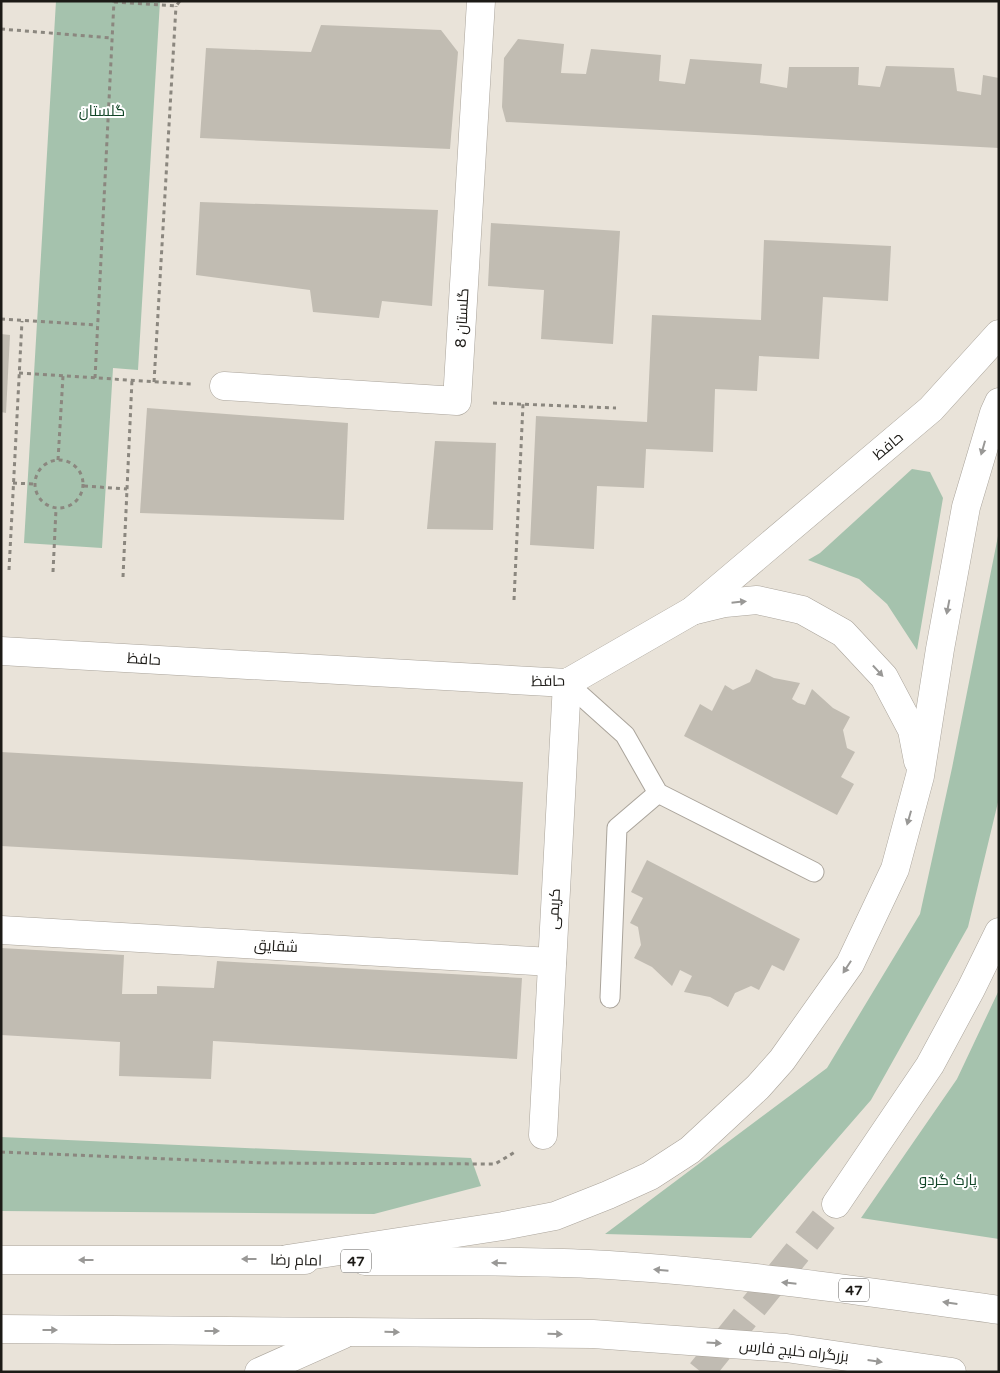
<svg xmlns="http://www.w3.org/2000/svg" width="1000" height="1373" font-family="'Varela Round',Cairo,sans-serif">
  <rect width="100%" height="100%" fill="#e9e3d9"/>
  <!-- green -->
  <g fill="#a5c2ad">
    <path d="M56,1H160L138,370L113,368L102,548L24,543Z"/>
    <path d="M912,469L930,472L943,498L917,650L887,604L859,579L808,560L820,553Z"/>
    <path d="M999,531V798L968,927L871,1100L751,1238L605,1234L827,1068L920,914L952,768Z"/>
    <path d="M999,990V1239L861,1218L957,1079Z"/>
    <path d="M1,1137L471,1158L481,1186L374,1214L1,1211Z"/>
  </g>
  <!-- building -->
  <g fill="#c1bcb2">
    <path d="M321,25L441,30L458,52L450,149L200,138L206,48L311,52Z"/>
    <path d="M518,39L564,44L561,73L586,74L591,49L661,55L659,81L685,84L690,59L762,64L760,83L787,88L789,67H859L858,85L880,87L886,66L954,68L957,91L981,95L983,75L999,78V148L506,122L502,107L504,58Z"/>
    <path d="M200,202L438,210L432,306L382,301L379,318L313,312L310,290L196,275Z"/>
    <path d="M491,223L620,231L613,344L541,339L544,290L488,286Z"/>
    <path d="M764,240L891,246L888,301L823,297L819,359L759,356L757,391L715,389L713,452L646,449L644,488L597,486L594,549L530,545L536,416L647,422L652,315L761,320Z"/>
    <path d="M1,334L10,335L6,413L1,412Z"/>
    <path d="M147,408L348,423L344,520L140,513Z"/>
    <path d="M435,441L496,443L493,530L427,529Z"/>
    <path d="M756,669L774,678L800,683L792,699L798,703L805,705L812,689L833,708L850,717L843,730L847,748L855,752L841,777L854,784L837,815L684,736L700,704L712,711L725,685L733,690L750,682Z"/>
    <path d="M1,752L523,782L518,875L1,846Z"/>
    <path d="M647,860L800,939L784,971L772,965L759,990L751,986L735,993L728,1007L710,997L684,992L692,976L680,970L672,986L652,967L634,958L641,945L638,927L630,923L643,898L631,892Z"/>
    <path d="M1,948L124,955L122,994H157V986L214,988L217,961L522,978L517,1059L213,1041L211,1079L119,1076L120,1042L1,1035Z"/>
  </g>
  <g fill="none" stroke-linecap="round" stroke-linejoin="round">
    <!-- secondary-tunnel -->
    <path stroke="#c0bbb2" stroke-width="28" stroke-dasharray="28 14" stroke-linecap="butt" d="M701,1372L836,1204"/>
    <defs>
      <g id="lane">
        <path d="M567,683L625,735L658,793L814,872"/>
        <path d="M610,998L617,828L658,793"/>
      </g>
      <g id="street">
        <path d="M224,386L457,401L481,1"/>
        <path d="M1,930L552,962"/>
        <path d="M543,1135L567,683"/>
      </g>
      <g id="secondary">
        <path d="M1,651L567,683L692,611L931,409L999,334"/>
        <path d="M836,1204L930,1065L971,989L999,932"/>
      </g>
      <g id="highway">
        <path d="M692,611L725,603L757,600L802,610L843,633L884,677L912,730L918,761"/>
        <path d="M287,1259L503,1226L555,1216L608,1195L650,1176L690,1150L758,1087L782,1060L850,964L895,869L920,776L940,649L966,507L994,413L999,402"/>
        <path d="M1,1260H305"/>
        <path d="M365,1261C440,1262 515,1260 589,1264C726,1271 863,1291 999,1310"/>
        <path d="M1,1329L593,1334L786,1348L952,1372"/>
        <path d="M259,1372L342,1335"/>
      </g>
    </defs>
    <!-- lane casing -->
    <use href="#lane" stroke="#aaa49b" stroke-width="21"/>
    <!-- street casing -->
    <use href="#street" stroke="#aaa49b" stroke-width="29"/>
    <!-- secondary casing -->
    <use href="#secondary" stroke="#aaa49b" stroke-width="29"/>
    <!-- highway casing -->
    <use href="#highway" stroke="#aaa49b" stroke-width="29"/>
    <!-- path -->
    <g stroke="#8b877f" stroke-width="3" stroke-dasharray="4 4" stroke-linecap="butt">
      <path d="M114,2L176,6L180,1"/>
      <path d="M1,29L112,38"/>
      <path d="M1,319L97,325"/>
      <path d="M19,373L191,384"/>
      <path d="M95,378L114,1"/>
      <path d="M154,382L176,6"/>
      <path d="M493,403L616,408"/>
      <circle cx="59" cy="484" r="24"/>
      <path d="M58,460L63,376"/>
      <path d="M13,483L34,484"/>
      <path d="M84,486L127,489"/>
      <path d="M9,570L22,321"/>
      <path d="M53,572L56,509"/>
      <path d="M123,577L132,380"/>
      <path d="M514,600L523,404"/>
      <path d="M1,1152L265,1163L495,1164L515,1152"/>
    </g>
    <!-- lane -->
    <use href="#lane" stroke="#fff" stroke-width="19"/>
    <!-- street -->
    <use href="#street" stroke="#fff" stroke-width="28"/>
    <!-- secondary -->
    <use href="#secondary" stroke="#fff" stroke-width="28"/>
    <!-- highway -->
    <use href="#highway" stroke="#fff" stroke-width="28"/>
  </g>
  <!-- one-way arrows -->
  <defs><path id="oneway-solid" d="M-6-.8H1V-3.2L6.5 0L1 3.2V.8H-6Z" transform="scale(1.25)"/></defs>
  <g fill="#999896">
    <use href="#oneway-solid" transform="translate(983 448) rotate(106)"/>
    <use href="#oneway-solid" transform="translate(739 602) rotate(-6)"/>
    <use href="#oneway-solid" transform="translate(948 607) rotate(101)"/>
    <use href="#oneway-solid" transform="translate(878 671) rotate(47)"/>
    <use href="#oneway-solid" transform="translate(909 818) rotate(106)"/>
    <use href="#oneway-solid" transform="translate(847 967) rotate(123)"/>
    <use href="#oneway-solid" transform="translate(249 1259) rotate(180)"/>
    <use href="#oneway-solid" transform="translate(86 1260) rotate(180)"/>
    <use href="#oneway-solid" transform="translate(499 1263) rotate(-179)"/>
    <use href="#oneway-solid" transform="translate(661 1270) rotate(-175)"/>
    <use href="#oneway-solid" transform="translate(789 1283) rotate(-174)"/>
    <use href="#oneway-solid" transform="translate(950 1303) rotate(-172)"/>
    <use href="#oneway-solid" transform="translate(50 1330)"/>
    <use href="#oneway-solid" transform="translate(212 1331)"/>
    <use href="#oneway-solid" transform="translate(392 1332) rotate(1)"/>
    <use href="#oneway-solid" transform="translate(555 1334) rotate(1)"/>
    <use href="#oneway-solid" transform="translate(714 1343) rotate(4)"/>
    <use href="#oneway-solid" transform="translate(875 1361) rotate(8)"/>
  </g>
  <g text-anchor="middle" stroke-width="4" stroke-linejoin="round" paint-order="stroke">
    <!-- shield labels -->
    <g fill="#fff" stroke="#605f5c" stroke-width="1">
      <rect x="341" y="1249.5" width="30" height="23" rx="4"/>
      <rect x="839" y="1278.5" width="30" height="23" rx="4"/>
    </g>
    <g font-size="14" font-weight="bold" fill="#1c1a16">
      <text x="356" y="1266">47</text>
      <text x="854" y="1295">47</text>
    </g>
    <!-- park labels -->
    <g font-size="15" fill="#114527" stroke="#fff">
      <text x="102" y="116">گلستان</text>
      <text x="948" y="1185">پارک گردو</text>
    </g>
    <!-- street labels -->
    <g font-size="15" fill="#1c1a16" stroke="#fff">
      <text transform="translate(462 318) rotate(-87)" y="5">گلستان 8</text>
      <text transform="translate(888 446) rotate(-40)" y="5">حافظ</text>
      <text transform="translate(144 659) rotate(3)" y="5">حافظ</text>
      <text transform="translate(548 681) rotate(-1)" y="5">حافظ</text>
      <text transform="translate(554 909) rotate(-87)" y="5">کریمی</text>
      <text transform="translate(276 946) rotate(3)" y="5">شقایق</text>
      <text transform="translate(296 1260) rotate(1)" y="5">امام رضا</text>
      <text transform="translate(794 1351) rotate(6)" y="5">بزرگراه خلیج فارس</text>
    </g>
  </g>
  <!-- border -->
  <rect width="1000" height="1373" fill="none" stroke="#1c1a16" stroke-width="5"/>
</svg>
